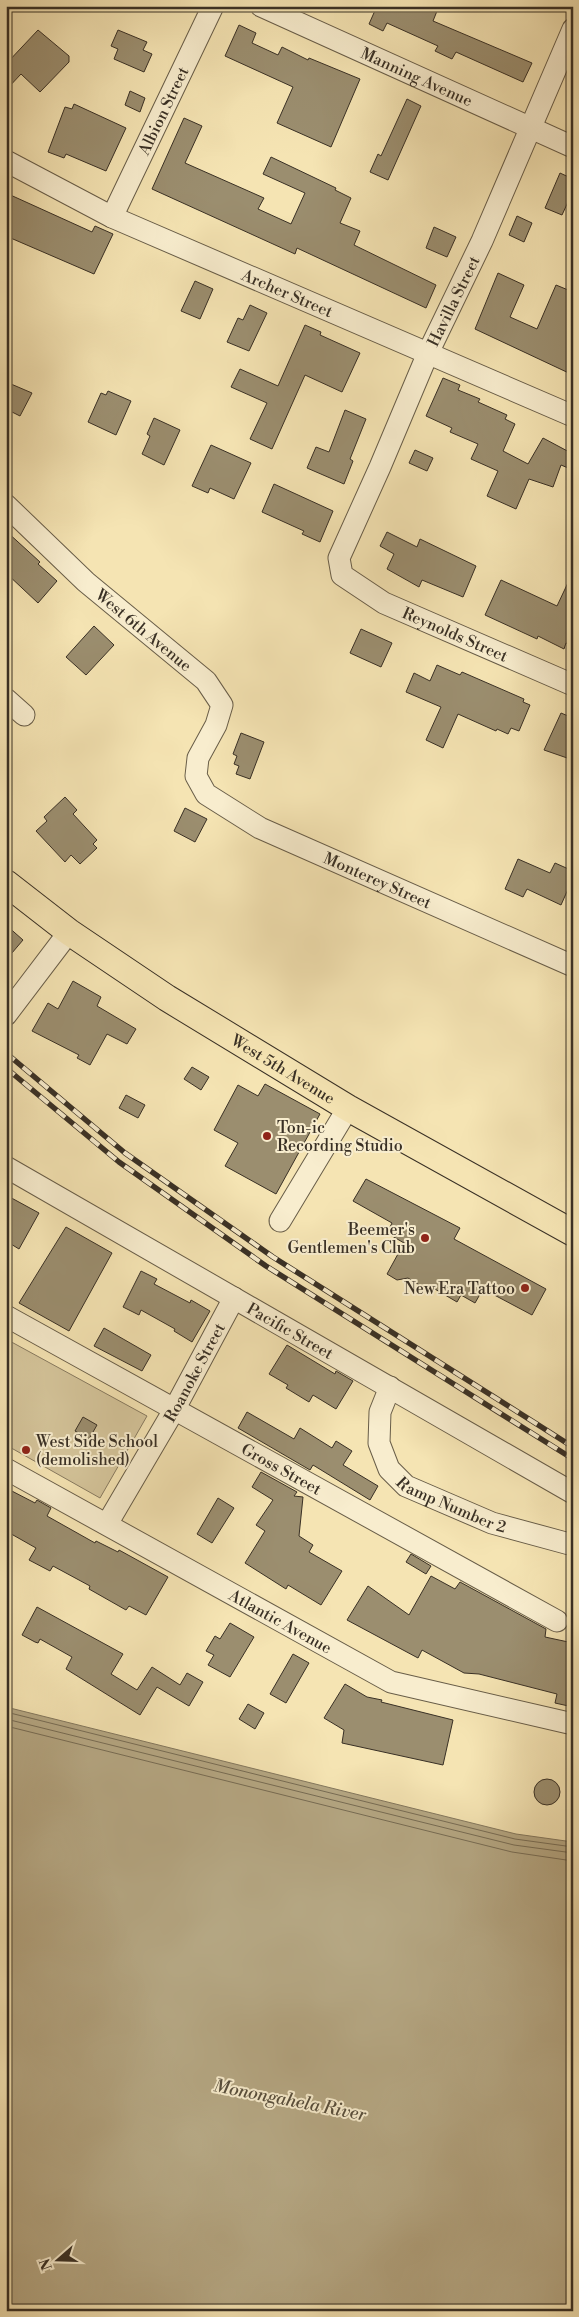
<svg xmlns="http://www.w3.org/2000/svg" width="579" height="2317" font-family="'Libre Bodoni',serif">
  <rect width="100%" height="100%" fill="#f5e4b3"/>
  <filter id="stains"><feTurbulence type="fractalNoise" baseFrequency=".004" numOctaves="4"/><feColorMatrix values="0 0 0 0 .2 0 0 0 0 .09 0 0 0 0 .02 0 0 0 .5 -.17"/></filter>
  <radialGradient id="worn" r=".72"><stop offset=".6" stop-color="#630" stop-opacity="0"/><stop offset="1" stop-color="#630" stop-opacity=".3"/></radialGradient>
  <!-- green -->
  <path fill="#d5c59b" stroke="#877a60" d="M6,1339L147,1416L100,1498L6,1445Z"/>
  <!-- water -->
  <path fill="#b5a783" stroke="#83775d" d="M6,1707L516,1834L573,1842V2311H6Z"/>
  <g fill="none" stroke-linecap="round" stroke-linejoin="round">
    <!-- shore -->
    <g stroke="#776c54" stroke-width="1">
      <path d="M6,1712L515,1839L573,1847"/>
      <path d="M6,1719L514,1845L573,1853"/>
      <path d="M6,1726L512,1852L573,1861"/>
    </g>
  </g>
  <!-- building -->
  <g fill="#9b8e6f" stroke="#393025">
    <path d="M377,6H439L433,21L532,63L523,82L456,52L452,59L435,51L438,46L387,23L383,31L369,24Z"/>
    <path d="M239,25L256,33L252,43L278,55L282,47L308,60L309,58L360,79L331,147L277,123L293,87L225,56Z"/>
    <path d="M38,30L69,56V62L40,92L21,74L6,90V64Z"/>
    <path d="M118,30L147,42L143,50L152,54L144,72L114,59L118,49L111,46Z"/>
    <path d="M130,91L145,98L140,112L125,105Z"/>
    <path d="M407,99L421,106L388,180L370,172L378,154L381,156Z"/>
    <path d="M74,104L126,128L106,171L66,154L64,158L48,152L65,107L72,109Z"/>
    <path d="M184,118L202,126L185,163L264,198L258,209L291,224L305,193L263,174L271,157L336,188L335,190L351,198L340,223L360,231L354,245L436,285L426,308L297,248L295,254L152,189Z"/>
    <path d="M560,173L573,179V191L562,215L545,208Z"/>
    <path d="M6,193L92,232L95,226L113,234L94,274L6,236Z"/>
    <path d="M517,216L532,223L524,242L509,235Z"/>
    <path d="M434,227L456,237L447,257L426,248Z"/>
    <path d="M498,273L524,285L510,317L537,329L556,285L573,292V375L475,329Z"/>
    <path d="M195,281L213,289L200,319L181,311Z"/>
    <path d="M250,305L267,313L249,351L227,342L238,318L243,320Z"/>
    <path d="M305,325L321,332L320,335L360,353L342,392L305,375L272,449L250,439L267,403L231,387L240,369L278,386Z"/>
    <path d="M443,378L460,385L458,390L480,399L478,402L507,415L505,419L515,424L503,451L528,464L543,438L573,454V470L561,465L553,487L529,479L516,509L487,496L498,471L471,459L478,444L450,432L452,428L426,416Z"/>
    <path d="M11,384L32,393L20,416L6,409V394Z"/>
    <path d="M108,391L131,401L116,435L88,422L101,393L106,395Z"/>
    <path d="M345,410L366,419L350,459L353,461L344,484L307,468L316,447L329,452Z"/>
    <path d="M154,418L180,430L164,465L142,454L150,436L147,434Z"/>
    <path d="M211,445L251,463L234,499L210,488L208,493L192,486Z"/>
    <path d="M415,450L433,458L427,471L409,463Z"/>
    <path d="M274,484L333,511L320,542L302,534L304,531L262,512Z"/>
    <path d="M6,531L40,562L38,564L57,581L38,603L6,573Z"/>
    <path d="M387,532L417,547L420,539L476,566L463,597L422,580L419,587L387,569L394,554L380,546Z"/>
    <path d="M573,572V646L566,643L564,649L538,636L537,639L485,615L501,580L557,606Z"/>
    <path d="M94,626L114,645L86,675L66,657Z"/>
    <path d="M361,629L392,643L381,667L350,653Z"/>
    <path d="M437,665L460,675L462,672L524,699L523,702L530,705L519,731L511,728L508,734L497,729L496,731L458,714L443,748L426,740L441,707L406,692L414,673L430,681Z"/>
    <path d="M561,713L573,718V760L544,750Z"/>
    <path d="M241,733L264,742L250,779L236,774L239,766L234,764L237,756L233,754Z"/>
    <path d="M65,797L77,810L73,814L97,840L93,844L97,848L80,864L71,855L65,862L36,831L47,821L44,817Z"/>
    <path d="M185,808L207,819L195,842L174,831Z"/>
    <path d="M518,859L550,873L555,863L573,871V878L561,905L527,889L523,897L505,889Z"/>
    <path d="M6,925L23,940L6,960Z"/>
    <path d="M73,981L101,997L97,1006L136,1029L127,1044L107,1034L90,1065L77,1058L79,1055L32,1031L48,1003L58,1009Z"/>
    <path d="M192,1067L209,1077L201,1090L184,1079Z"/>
    <path d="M265,1084L320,1114L276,1194L225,1166L238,1143L214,1130L238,1085L258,1096Z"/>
    <path d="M126,1095L145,1105L138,1118L119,1108Z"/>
    <path d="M366,1179L460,1228L454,1239L546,1289L532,1315L483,1289L475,1303L461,1295L457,1302L428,1285L426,1289L408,1278L397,1280L387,1274L404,1243L387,1233L392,1223L353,1201Z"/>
    <path d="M6,1195L39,1213L19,1249L6,1241Z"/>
    <path d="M66,1227L112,1253L69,1331L19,1303Z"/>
    <path d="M141,1271L157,1279L154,1284L190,1303L191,1300L210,1311L192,1342L174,1331L175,1329L141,1310L139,1315L123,1307Z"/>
    <path d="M104,1328L151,1355L142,1371L94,1346Z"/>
    <path d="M287,1345L335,1374L336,1371L353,1381L336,1409L313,1395L309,1402L286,1388L288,1385L269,1374Z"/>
    <path d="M247,1412L294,1439L300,1428L332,1448L336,1441L352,1451L343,1465L378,1486L370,1500L313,1465L310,1470L238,1428Z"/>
    <path d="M83,1417L97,1425L89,1439L75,1431Z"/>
    <path d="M261,1472L297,1492L294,1496L303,1497L299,1536L313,1545L309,1552L342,1571L321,1605L288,1585L286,1589L245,1563L265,1531L256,1525L273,1500L252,1487Z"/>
    <path d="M6,1488L35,1503L37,1500L51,1508L47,1516L95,1543L96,1541L118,1552L119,1550L168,1577L146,1615L129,1606L126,1610L89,1589L90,1586L53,1566L50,1571L29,1560L36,1548L6,1531Z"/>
    <path d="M218,1498L234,1508L212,1543L197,1534Z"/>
    <path d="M411,1554L431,1566L426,1574L406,1562Z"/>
    <path d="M431,1576L455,1589L460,1582L546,1629L545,1637L573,1643V1707L555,1703L557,1694L479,1674L464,1673L422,1650L418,1658L347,1620L368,1586L409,1615Z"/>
    <path d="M37,1607L123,1654L111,1674L137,1690L152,1667L180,1685L187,1673L203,1682L189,1706L157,1687L140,1715L66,1669L72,1657L40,1639L38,1643L35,1642L22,1635Z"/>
    <path d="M230,1623L254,1637L230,1677L208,1665L214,1655L206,1651L215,1636L220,1639Z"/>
    <path d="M293,1654L309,1663L286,1703L270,1694Z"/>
    <path d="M345,1684L367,1697L382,1700L381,1702L453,1720L443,1765L342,1743L344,1730L324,1718Z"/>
    <path d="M248,1704L264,1713L255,1729L239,1719Z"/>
    <circle cx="547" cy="1792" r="13"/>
  </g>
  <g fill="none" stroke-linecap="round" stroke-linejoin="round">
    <defs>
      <g id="minor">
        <path id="s1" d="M261,6L573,147"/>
        <path id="s2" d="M573,29L482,241L428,353L380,467L339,558L342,575L384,603L573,685"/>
        <path id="s3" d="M6,161L112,217L573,416"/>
        <path id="s4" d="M112,217L213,6"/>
        <path id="s5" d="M6,505L86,582L206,681L222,705L216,725L198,758L196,776L206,794L260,828L573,966"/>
        <path d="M6,699L24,715"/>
        <path d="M6,1015L69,932"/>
        <path id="s6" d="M6,1167L573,1493"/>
        <path d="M280,1221L348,1108"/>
        <path id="s7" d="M6,1316L557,1621"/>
        <path id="s8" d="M390,1387L380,1412L379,1443L389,1469L406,1486L492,1523L573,1545"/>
        <path id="s9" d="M6,1469L391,1682L573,1724"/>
        <path id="s10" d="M107,1524L174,1410L234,1298"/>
      </g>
      <g id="major">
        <path id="s11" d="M6,883L69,932L167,998L348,1108L573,1233"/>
      </g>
    </defs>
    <!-- minor casing -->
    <use href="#minor" stroke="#685d48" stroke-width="23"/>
    <!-- major casing -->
    <use href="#major" stroke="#393025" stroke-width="28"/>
    <!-- minor -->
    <use href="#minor" stroke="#f8edce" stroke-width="21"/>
    <!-- major -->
    <use href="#major" stroke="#f5e4b3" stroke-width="26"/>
    <defs>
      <g id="rail">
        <path d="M6,1053L125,1153L273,1257L573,1447"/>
        <path d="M6,1068L119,1162L266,1266L573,1459"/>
      </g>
    </defs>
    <!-- rail casing -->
    <use href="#rail" stroke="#393025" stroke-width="5.5"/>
    <!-- rail -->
    <use href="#rail" stroke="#f8edce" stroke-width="4" stroke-dasharray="11" stroke-linecap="butt"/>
  </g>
  <!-- markers -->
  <g fill="#8f2418" stroke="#f8edce" stroke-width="2">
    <circle cx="267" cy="1136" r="5"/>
    <circle cx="425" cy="1238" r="5"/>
    <circle cx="525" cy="1288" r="5"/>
    <circle cx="26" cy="1450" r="5"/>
  </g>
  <g text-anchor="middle" stroke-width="4" stroke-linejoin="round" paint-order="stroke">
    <!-- street labels -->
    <g font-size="16" fill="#393025" stroke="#f8edce">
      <text dy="6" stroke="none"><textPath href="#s1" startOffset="171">Manning Avenue</textPath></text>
      <text dy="6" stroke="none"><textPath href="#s4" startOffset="118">Albion Street</textPath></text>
      <text dy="6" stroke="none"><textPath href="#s3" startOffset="311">Archer Street</textPath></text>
      <text transform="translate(453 301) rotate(-64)" y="6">Havilla Street</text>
      <text dy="6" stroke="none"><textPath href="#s5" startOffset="186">West 6th Avenue</textPath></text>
      <text dy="6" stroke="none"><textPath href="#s2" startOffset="724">Reynolds Street</textPath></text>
      <text dy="6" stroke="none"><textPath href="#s5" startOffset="585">Monterey Street</textPath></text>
      <text dy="6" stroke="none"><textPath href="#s11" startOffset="334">West 5th Avenue</textPath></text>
      <text dy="6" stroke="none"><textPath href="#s6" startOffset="328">Pacific Street</textPath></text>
      <text dy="6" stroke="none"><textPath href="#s10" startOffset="175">Roanoke Street</textPath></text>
      <text dy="6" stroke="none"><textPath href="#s7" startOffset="315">Gross Street</textPath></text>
      <text dy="6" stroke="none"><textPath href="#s8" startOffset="159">Ramp Number 2</textPath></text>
      <text dy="6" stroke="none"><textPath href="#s9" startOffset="314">Atlantic Avenue</textPath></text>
    </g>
    <!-- poi labels -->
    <g font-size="16" fill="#393025" stroke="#f8edce" text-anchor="start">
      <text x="277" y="1133">Ton-ic<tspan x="277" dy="18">Recording Studio</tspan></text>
      <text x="415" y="1235" text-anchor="end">Beemer's<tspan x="415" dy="18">Gentlemen's Club</tspan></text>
      <text x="515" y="1294" text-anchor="end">New Era Tattoo</text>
      <text x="36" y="1447">West Side School<tspan x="36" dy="18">(demolished)</tspan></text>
    </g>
    <!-- water labels -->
    <g font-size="18" font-style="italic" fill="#584e3c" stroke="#f8edce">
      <text transform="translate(290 2100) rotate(11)" y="6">Monongahela River</text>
    </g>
  </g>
  <!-- margin -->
  <rect width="579" height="2317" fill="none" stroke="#f5e4b3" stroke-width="25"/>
  <rect x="8" y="8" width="564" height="2302" fill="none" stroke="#393025" stroke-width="2.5"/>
  <rect x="12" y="12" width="554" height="2292" fill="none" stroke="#393025"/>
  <!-- north arrow -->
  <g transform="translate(58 2260) rotate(250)" stroke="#f8edce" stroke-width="4" paint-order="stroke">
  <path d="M0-4L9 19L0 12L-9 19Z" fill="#393025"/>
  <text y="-8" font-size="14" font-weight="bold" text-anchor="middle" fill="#393025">N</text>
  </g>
  <rect width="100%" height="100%" filter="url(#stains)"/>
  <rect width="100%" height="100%" fill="url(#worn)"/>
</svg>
